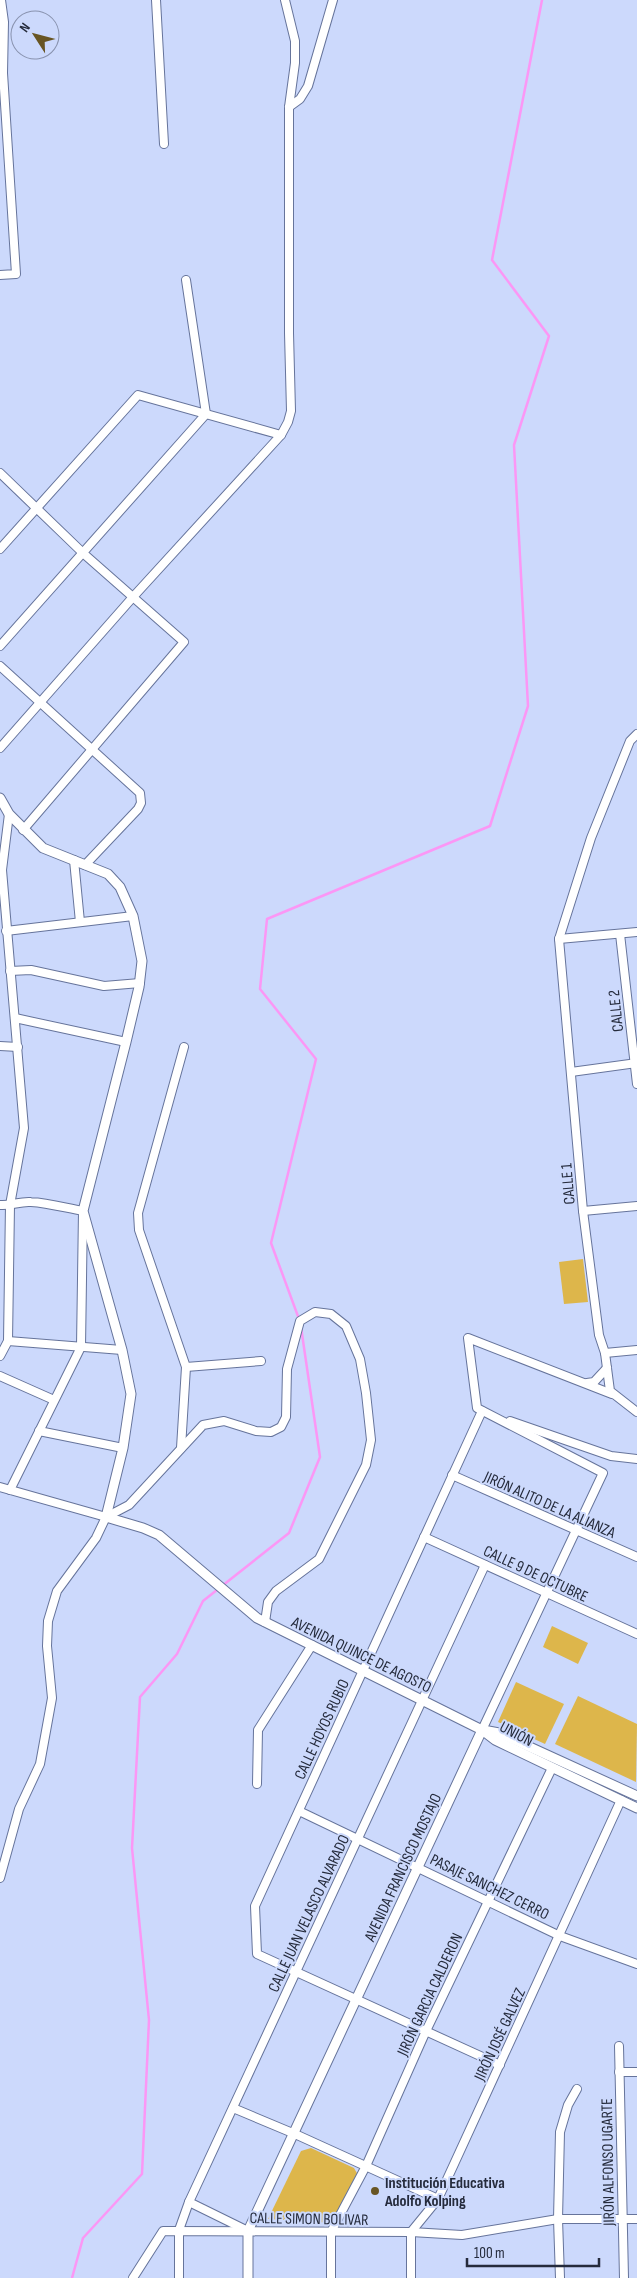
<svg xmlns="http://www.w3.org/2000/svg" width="637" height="2278" font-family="'Sofia Sans Condensed',sans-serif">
  <rect width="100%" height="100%" fill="#ccd9fc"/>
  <!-- green -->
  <g fill="#ddb64b">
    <path d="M583,1259L588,1302L564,1304L559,1262Z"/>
    <path d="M552,1626L588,1643L578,1664L543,1647Z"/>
    <path d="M516,1682L564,1704L545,1744L498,1722Z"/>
    <path d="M578,1696L637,1724L636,1782L555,1744Z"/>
    <path d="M311,2148L354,2168L358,2175L333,2223L268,2219L301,2151Z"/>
  </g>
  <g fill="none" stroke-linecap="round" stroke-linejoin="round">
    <!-- stream -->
    <g stroke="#fb97f5" stroke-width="2.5">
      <path d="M299,1319L271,1243L316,1059L260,989L267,919L490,826L528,706L514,445L549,336L492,260L542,0"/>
      <path d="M72,2278L83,2238L142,2174L149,2020L132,1848L140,1697L177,1654L203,1601L289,1533L320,1457L301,1327"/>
    </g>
    <defs>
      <g id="minor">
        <path d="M156,0L164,144"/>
        <path d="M289,107L300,99L308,86L333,0"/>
        <path d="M0,275L16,274L3,73L4,22L1,0"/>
        <path d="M0,473L84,554L184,642L23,830"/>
        <path d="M0,549L138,395L281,435"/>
        <path d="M0,646L206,414L186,280"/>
        <path d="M0,666L140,793L141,803L138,809L85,865"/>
        <path d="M637,734L630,741L591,838L559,939L583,1211L599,1335L605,1353L610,1391L637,1412"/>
        <path d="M0,748L133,597L281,435L288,422L291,411L289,333V107L295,63V41L285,0"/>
        <path d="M74,860L80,922"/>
        <path d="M6,931L133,916"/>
        <path d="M620,934L637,1084"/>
        <path d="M559,939L637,932"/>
        <path d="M10,971L31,970L104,986L140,983"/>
        <path d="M15,1018L126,1042"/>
        <path d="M0,1046L18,1047"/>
        <path d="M571,1072L637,1063"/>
        <path d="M0,1205C11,1206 20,1201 31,1202C48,1203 66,1208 83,1211L81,1347L10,1490"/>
        <path d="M583,1211L637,1206"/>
        <path d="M8,1341L122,1350"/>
        <path d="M605,1353L637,1350"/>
        <path d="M0,1356L8,1341L10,1205L24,1128L2,870L9,814"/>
        <path d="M186,1367L261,1361"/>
        <path d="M0,1376L54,1400"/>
        <path d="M587,1383L594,1382L607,1368"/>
        <path d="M482,1411L255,1906L257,1954L500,2065"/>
        <path d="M510,1421L611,1456L637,1459"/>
        <path d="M39,1431L123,1448"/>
        <path d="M181,1448L186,1367L139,1230L138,1213L184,1047"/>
        <path d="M452,1475L637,1557"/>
        <path d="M0,1487L106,1517"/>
        <path d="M424,1537L637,1634"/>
        <path d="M482,1730L603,1473L477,1408L468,1338L612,1394"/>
        <path d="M257,1784L258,1730L312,1645"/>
        <path d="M299,1811L560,1936L637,1964"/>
        <path d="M0,1878L19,1809L40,1764L52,1698L47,1646L48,1621L57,1591L96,1538L106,1517L129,1505L203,1425L224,1421L256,1431L271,1432L281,1427L286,1417L287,1369L300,1321L315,1312L331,1314L346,1326L360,1359L366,1393L371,1440L366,1465L319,1559L276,1591L268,1602L265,1622"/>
        <path d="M619,2046L624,2278"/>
        <path d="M619,2072H637"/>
        <path d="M233,2108L295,2134L438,2199"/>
        <path d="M189,2202L246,2230"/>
        <path d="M133,2278L163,2231L411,2232L462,2235L558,2219H637"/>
        <path d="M179,2278V2230L189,2202L485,1565"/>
        <path d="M331,2278V2232L366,2166L426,2031L552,1768"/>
        <path d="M411,2278V2232L438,2199L621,1800"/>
        <path d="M560,2278L558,2219L560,2132L568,2105L577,2089"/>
      </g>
      <g id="tertiary">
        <path d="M0,798L9,814L43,848L108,874L120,887L133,916L142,961L139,987L126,1042L83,1211L122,1350L131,1394L123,1448L106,1517L143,1528L159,1535L257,1618L482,1730L495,1740L637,1808"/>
        <path d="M483,1730L499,1733L637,1796"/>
        <path d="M248,2278V2231L482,1730"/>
      </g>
    </defs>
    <!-- minor casing -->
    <use href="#minor" stroke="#66749b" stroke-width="10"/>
    <!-- tertiary casing -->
    <use href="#tertiary" stroke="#66749b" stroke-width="11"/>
    <!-- minor -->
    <use href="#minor" stroke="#fff" stroke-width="8"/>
    <!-- tertiary -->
    <use href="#tertiary" stroke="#fff" stroke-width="9"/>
  </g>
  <!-- markers -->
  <circle fill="#685523" stroke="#ccd9fc" stroke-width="2" cx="375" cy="2191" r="5"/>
  <g text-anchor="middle" stroke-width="4" stroke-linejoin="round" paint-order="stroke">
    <!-- street labels -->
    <g font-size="16" fill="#252b3c" stroke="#ccd9fc">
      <text transform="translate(615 1011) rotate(-96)" y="6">CALLE 2</text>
      <text transform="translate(567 1184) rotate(-95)" y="6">CALLE 1</text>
      <text transform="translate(550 1504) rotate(24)" y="6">JIRÓN ALITO DE LA ALIANZA</text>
      <text transform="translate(536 1573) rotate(25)" y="6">CALLE 9 DE OCTUBRE</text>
      <text transform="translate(362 1654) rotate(26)" y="6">AVENIDA QUINCE DE AGOSTO</text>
      <text transform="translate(321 1729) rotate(-65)" y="6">CALLE HOYOS RUBIO</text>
      <text transform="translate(517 1733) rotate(28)" y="6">UNIÓN</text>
      <text transform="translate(402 1867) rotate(-65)" y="6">AVENIDA FRANCISCO MOSTAJO</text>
      <text transform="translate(490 1886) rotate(26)" y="6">PASAJE SANCHEZ CERRO</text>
      <text transform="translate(308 1913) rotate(-65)" y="6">CALLE JUAN VELASCO ALVARADO</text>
      <text transform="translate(429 1994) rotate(-65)" y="6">JIRÓN GARCIA CALDERON</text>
      <text transform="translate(499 2034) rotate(-65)" y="6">JIRÓN JOSÉ GALVEZ</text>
      <text transform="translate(607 2162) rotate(-91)" y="6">JIRÓN ALFONSO UGARTE</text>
      <text transform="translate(309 2218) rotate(1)" y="6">CALLE SIMON BOLIVAR</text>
    </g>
    <!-- poi labels -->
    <g font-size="16" font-weight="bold" fill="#252b3c" stroke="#ccd9fc" text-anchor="start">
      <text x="385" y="2188">Institución Educativa<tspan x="385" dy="18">Adolfo Kolping</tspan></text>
    </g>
  </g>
  <!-- north arrow -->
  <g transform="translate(35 35) rotate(306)"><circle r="24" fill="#ccd9fc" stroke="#8993af"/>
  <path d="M0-4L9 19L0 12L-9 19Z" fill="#685523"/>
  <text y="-8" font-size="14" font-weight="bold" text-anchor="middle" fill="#252b3c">N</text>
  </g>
  <!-- scale -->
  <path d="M467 2258v8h132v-8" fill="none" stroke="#252b3c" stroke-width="2.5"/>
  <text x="474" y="2258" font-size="15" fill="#252b3c" stroke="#ccd9fc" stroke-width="4" paint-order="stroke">100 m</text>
</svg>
